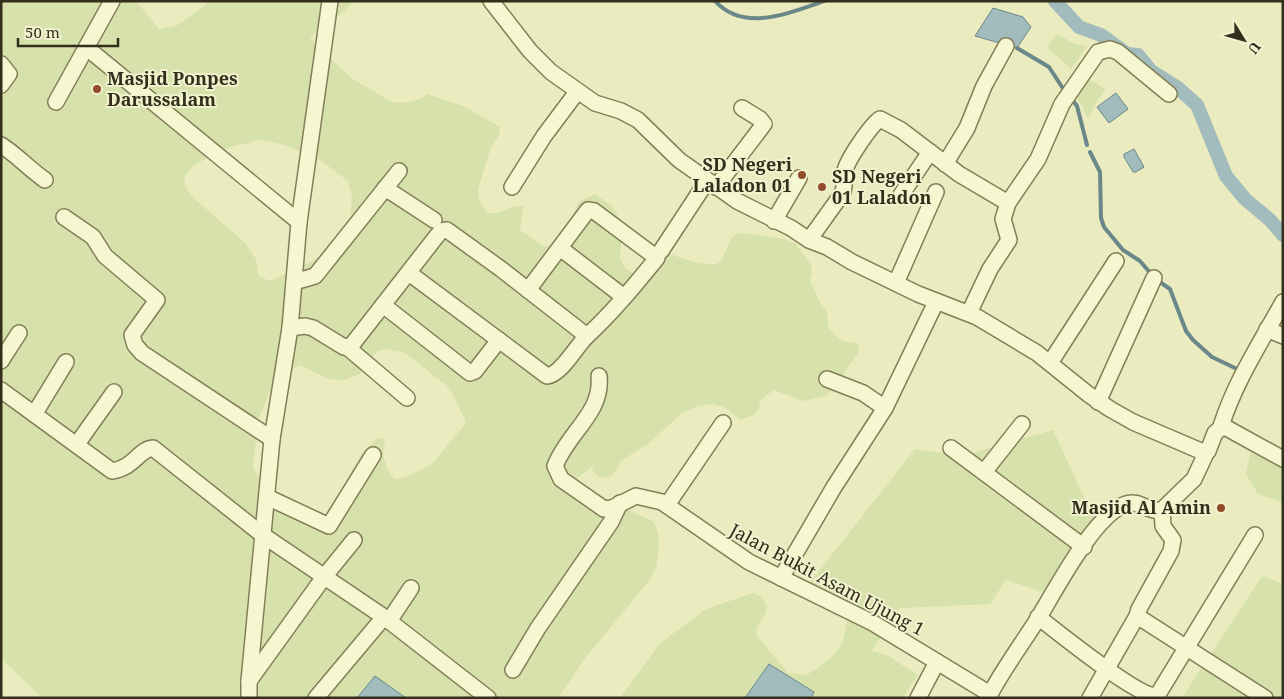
<svg xmlns="http://www.w3.org/2000/svg" width="1284" height="699" font-family="'Noto Serif',serif">
  <rect width="100%" height="100%" fill="#eaebbf"/>
  <!-- farmland -->
  <g fill="#d7e1ac" fill-rule="evenodd">
    <path d="M1,1H136L159,29L178,25L210,1H354L344,12L322,25L310,38L351,78L392,102H410L420,99L427,94L463,106L500,127L499,135L490,150L478,189V197L487,213H497L515,206H523L520,230L544,247L550,245L568,226L579,202L595,194L612,206L617,214L620,222L622,240L620,258L624,267L639,277L666,253L694,262L715,265L722,260L731,238L739,233L784,239L795,243L811,265L812,273L810,281L821,305L827,311L828,328L842,341L859,344L858,354L826,396L803,401L774,390L760,400L759,408L754,415L740,420L728,409L714,404L698,406L682,413L649,443L621,461L614,474L606,478L598,476L592,471L595,464L576,479L571,485L573,493L626,509L654,522L658,532L659,550L656,568L648,582L586,657L558,698H42L1,658ZM259,140L286,145L323,162L348,181L352,196L350,222L324,254L295,270L269,281L258,275L256,259L245,243L197,201L186,189L184,182L186,174L193,166L220,150ZM384,349L402,352L409,356L446,385L452,392L466,422L461,429L432,464L404,478L395,479L388,471L383,455L385,438H377L362,453L349,476L335,511L325,517L270,500L253,467L258,421L268,395L285,373L299,365L329,379L344,380L360,374L377,351Z"/>
    <path d="M1057,34L1073,43L1087,46L1071,69L1047,47Z"/>
    <path d="M1084,76L1105,89L1093,108L1092,113L1087,117L1081,104L1072,93Z"/>
    <path d="M1053,430L1096,523L1046,593L1006,580L990,604L900,608L872,651L888,656L918,675L903,698H620L658,646L667,638L706,609L753,593L762,597L767,605L766,613L756,628L757,636L788,673L806,675L815,670L832,657L842,644L849,614L808,585L915,449L962,456Z"/>
    <path d="M1252,446L1283,462V503L1258,494L1246,474Z"/>
    <path d="M1262,576L1283,584V698H1182Z"/>
  </g>
  <!-- water -->
  <g fill="#a2bcbd" stroke="#6a878a">
    <path d="M993,8L1023,17L1031,27L1017,48L975,36Z"/>
    <path d="M1116,93L1128,109L1109,123L1097,107Z"/>
    <path d="M1134,149L1144,167L1136,172H1133L1124,157V154Z"/>
    <path d="M769,664L814,692L811,698H745Z"/>
    <path d="M375,676L406,698H357Z"/>
  </g>
  <g fill="none" stroke-linecap="round" stroke-linejoin="round">
    <!-- stream -->
    <g stroke="#6a878a" stroke-width="4">
      <path d="M715,1C744,33 789,13 824,1"/>
      <path d="M1017,48L1049,67L1064,90"/>
      <path d="M1071,98L1077,106L1087,145"/>
      <path d="M1090,152L1100,172L1101,218L1104,227L1123,250L1140,261L1152,275"/>
      <path d="M1157,280L1170,289L1186,331L1193,340L1212,357L1237,369"/>
    </g>
    <!-- canal -->
    <path stroke="#a2bcbd" stroke-width="14" d="M1055,1L1079,27L1101,35L1127,54L1138,55L1151,71L1178,88L1197,105L1226,176L1245,199L1270,220L1283,235"/>
    <defs>
      <g id="minor">
        <path d="M491,1L530,51L551,72L595,103L621,111L638,120L679,160L737,201L791,228L809,240L827,247L852,262L918,294L977,317L1037,353L1088,394L1110,409L1133,422L1203,452L1208,451L1215,433L1223,426L1283,459"/>
        <path d="M87,48L299,222"/>
        <path d="M1,64L9,74L1,85"/>
        <path d="M56,102L112,1"/>
        <path d="M1,145C17,155 29,169 45,180"/>
        <path d="M945,164L967,128L984,86L1006,46"/>
        <path d="M512,187L544,136L577,92"/>
        <path d="M716,187L764,124L760,119L742,108"/>
        <path d="M385,188L434,220"/>
        <path d="M901,195L930,152"/>
        <path d="M64,217L93,237L105,256L157,300L132,335L135,345L142,353L272,439"/>
        <path d="M774,221L799,178"/>
        <path d="M809,240L842,194C846,185 843,180 845,171C847,160 871,125 880,119L901,130L959,174L1008,203"/>
        <path d="M560,248L624,297"/>
        <path d="M661,251L707,181"/>
        <path d="M409,273L547,376C561,375 577,345 587,336C613,312 635,285 657,258L594,211L588,210L528,290"/>
        <path d="M294,282L315,276L399,171"/>
        <path d="M896,283L936,192"/>
        <path d="M383,305L470,373L475,371L499,340"/>
        <path d="M969,313L990,269L1009,240L1003,219L1008,203L1038,159L1062,104L1098,52L1110,49L1118,52L1169,94"/>
        <path d="M290,328L305,326L313,328L344,347L351,346L436,237L441,231L447,230L501,269L587,336"/>
        <path d="M1267,329L1283,336"/>
        <path d="M347,347L407,398"/>
        <path d="M1,361L19,333"/>
        <path d="M1050,363L1116,261"/>
        <path d="M599,376C603,413 568,432 555,466L561,479L604,509L612,508L636,496L662,502L749,562L873,623L990,694"/>
        <path d="M827,379L863,393L885,408"/>
        <path d="M1,390L112,471C134,468 139,449 153,448L264,536L384,617L488,698"/>
        <path d="M1098,402L1154,278"/>
        <path d="M35,413L66,362"/>
        <path d="M1221,426C1236,380 1260,344 1283,302"/>
        <path d="M77,444L114,392"/>
        <path d="M951,448L1084,547"/>
        <path d="M984,472L1022,424"/>
        <path d="M267,497L329,526L373,455"/>
        <path d="M667,505L723,423"/>
        <path d="M1162,510L1163,526L1173,540L1171,551L1139,609L1137,616L1265,698"/>
        <path d="M781,578L834,487L885,408L936,302"/>
        <path d="M1038,617C1058,632 1137,697 1157,696L1255,535"/>
        <path d="M389,621L411,588"/>
        <path d="M513,670L538,628L611,522L620,503"/>
        <path d="M249,681L324,577L354,540"/>
        <path d="M249,698V681L272,439L290,328L299,222L330,1"/>
        <path d="M316,698L384,617"/>
        <path d="M918,698L937,662"/>
        <path d="M988,698C1003,669 1022,644 1039,617C1056,589 1095,514 1126,504C1139,499 1149,513 1162,510L1194,479L1207,451"/>
        <path d="M1090,698L1137,616"/>
      </g>
    </defs>
    <!-- minor casing -->
    <use href="#minor" stroke="#837e58" stroke-width="18"/>
    <!-- minor -->
    <use href="#minor" stroke="#f5f7d1" stroke-width="15"/>
  </g>
  <!-- markers -->
  <g fill="#904c2b" stroke="#f1f3ce" stroke-width="2">
    <circle cx="97" cy="89" r="5"/>
    <circle cx="802" cy="175" r="5"/>
    <circle cx="822" cy="187" r="5"/>
    <circle cx="1221" cy="508" r="5"/>
  </g>
  <g text-anchor="middle" stroke-width="4" stroke-linejoin="round" paint-order="stroke">
    <!-- poi labels -->
    <g font-size="18" font-weight="bold" fill="#332f1c" stroke="#f1f3ce" text-anchor="start">
      <text x="107" y="85">Masjid Ponpes<tspan x="107" dy="21">Darussalam</tspan></text>
      <text x="792" y="171" text-anchor="end">SD Negeri<tspan x="792" dy="21">Laladon 01</tspan></text>
      <text x="832" y="183">SD Negeri<tspan x="832" dy="21">01 Laladon</tspan></text>
      <text x="1211" y="514" text-anchor="end">Masjid Al Amin</text>
    </g>
    <!-- street labels -->
    <g font-size="18" fill="#332f1c" stroke="#f1f3ce">
      <text transform="translate(827 580) rotate(28)" y="6">Jalan Bukit Asam Ujung 1</text>
    </g>
  </g>
  <!-- border -->
  <rect width="1284" height="699" fill="none" stroke="#332f1c" stroke-width="5"/>
  <!-- north arrow -->
  <g transform="translate(1244 40) rotate(127)" stroke="#f1f3ce" stroke-width="4" paint-order="stroke">
  <path d="M0-4L9 19L0 12L-9 19Z" fill="#332f1c"/>
  <text y="-8" font-size="14" font-weight="bold" text-anchor="middle" fill="#332f1c">U</text>
  </g>
  <!-- scale -->
  <path d="M18 38v8h100v-8" fill="none" stroke="#332f1c" stroke-width="2.5"/>
  <text x="25" y="38" font-size="15" fill="#332f1c" stroke="#f1f3ce" stroke-width="4" paint-order="stroke">50 m</text>
</svg>
